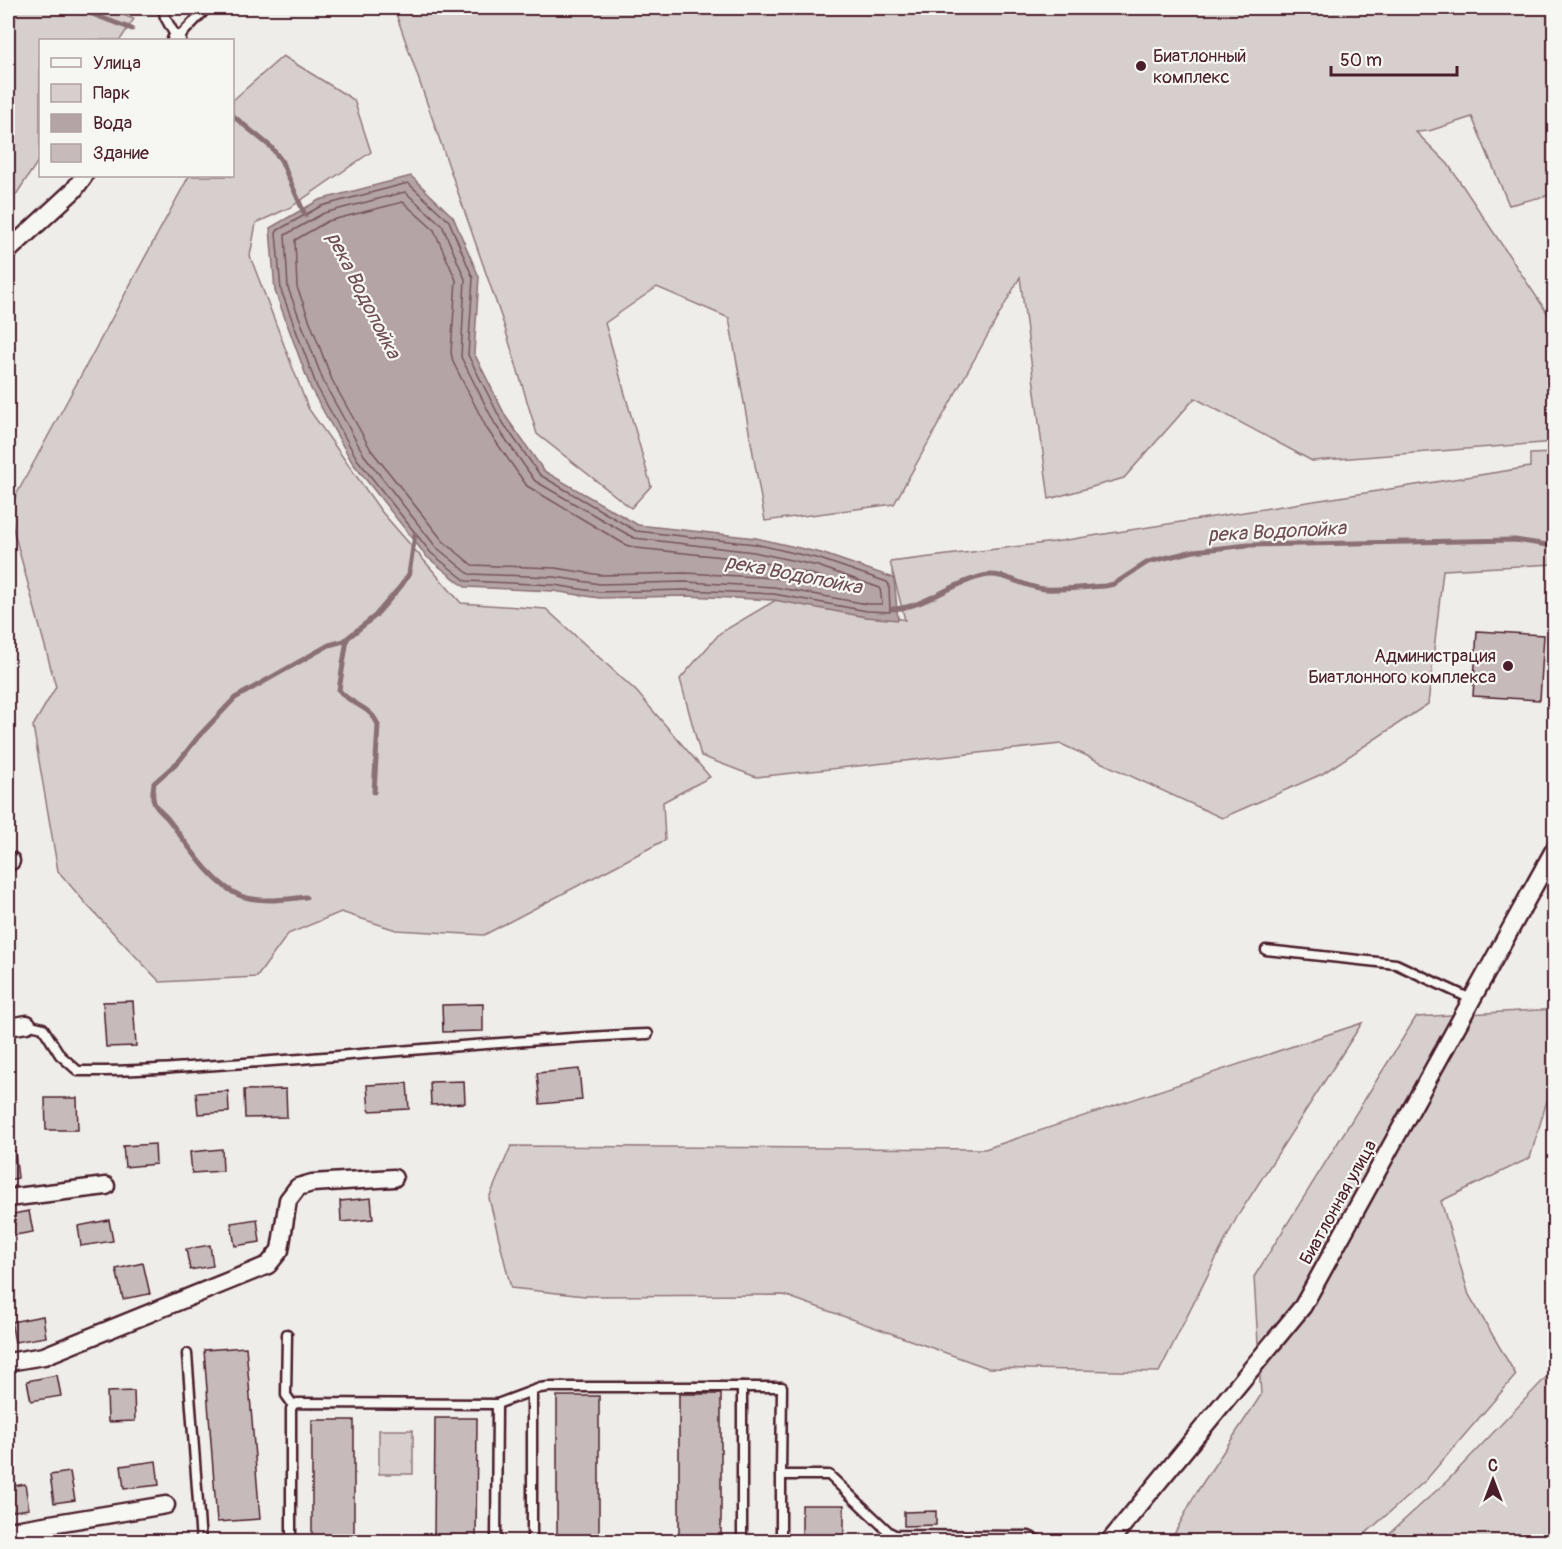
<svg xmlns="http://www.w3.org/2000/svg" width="1562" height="1549" font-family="Pangolin,sans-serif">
  <rect width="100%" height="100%" fill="#efedea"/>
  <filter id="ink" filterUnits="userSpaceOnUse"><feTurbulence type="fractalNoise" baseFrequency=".0167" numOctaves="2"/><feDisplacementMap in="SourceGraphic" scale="12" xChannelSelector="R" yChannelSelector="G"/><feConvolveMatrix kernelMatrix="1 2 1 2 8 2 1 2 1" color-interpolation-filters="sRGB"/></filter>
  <g filter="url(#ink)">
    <!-- green -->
    <g fill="#d7cfce" stroke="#90777c" stroke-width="1.5">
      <path d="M8,8H103L134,19L120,40H40V158L8,207Z"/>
      <path d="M394,8H1554V194L1509,205L1472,117L1429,131L1416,132L1448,164L1554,323V442L1312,461L1195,398L1124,478L1049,499L1020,277L894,504L765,521L729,318L657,287L605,323L651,486L631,508L537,434L504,325Z"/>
      <path d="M283,56L354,100L371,152L291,207L256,223L250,256L308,408L381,511L461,603L546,609L636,691L710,777L663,802L665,840L484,935L396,930L341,912L288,934L257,977L160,982L87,905L58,871L33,726L56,687L8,510L189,176H232L233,100Z"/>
      <path d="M1554,453V564L1443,570L1428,704L1322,774L1222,818L1061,744L756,777L701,756L680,679L720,633L776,600L830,602L905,620L890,562L1054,542L1530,467V454Z"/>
      <path d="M1554,1009V1077L1530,1158L1441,1201L1469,1295L1516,1375L1425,1481L1357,1541L1170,1542L1196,1493L1261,1395L1254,1277L1416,1017Z"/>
      <path d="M1362,1023L1237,1217L1159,1372L988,1368L784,1295L585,1296L511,1288L489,1198L511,1146L985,1149Z"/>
      <path d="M1554,1369V1541H1381L1447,1481Z"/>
      <rect x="379" y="1430" width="34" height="44"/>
    </g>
    <!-- water -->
    <path fill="#b4a4a5" stroke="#8a6f74" stroke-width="1.5" d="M411,176L453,217L479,277L474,353L506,417L544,471L638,525L756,538L821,553L894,578L898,620L866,617L774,600L686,596L599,598L553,591L465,587L427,557L352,462L311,389L275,291L270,228L319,200Z"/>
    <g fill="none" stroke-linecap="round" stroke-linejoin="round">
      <!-- shore -->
      <g stroke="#74545c" stroke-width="1.5">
        <path d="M408,183L449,221L473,278L468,355L501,420L540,475L636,531L755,544L820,559L887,582L889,585L890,612L867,611L774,594L686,590L599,592L554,585L466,581L431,553L357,459L317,387L281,290L276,233L278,230L321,206Z"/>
        <path d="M405,192L442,225L465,279L461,357L495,424L535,481L634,538L754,552L818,566L880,588L882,604H867L774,587L686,582L600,584L555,577L469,574L436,547L364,455L324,383L288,288L285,235L324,213Z"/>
        <path d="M403,202L434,230L456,280L451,352L453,362L487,429L527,486L626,545L636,548L752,560L815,575L842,584L843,589L775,578L686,573L601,575L555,568L472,565L443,541L371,450L332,380L297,287L295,240L328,221Z"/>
      </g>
      <!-- stream -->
      <g stroke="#8a6f74" stroke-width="5">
        <path d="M76,8L132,29"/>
        <path d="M232,115L271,147L281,160L305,215"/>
        <path d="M893,609C926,607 951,583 983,576C1004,571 1024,588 1045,589C1065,590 1085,587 1105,586L1114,584L1148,562L1194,551L1248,545L1515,540L1554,546"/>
        <path d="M347,639L339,690C350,705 371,706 378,725L374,792"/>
        <path d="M306,897C285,899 261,903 241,896C212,885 187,843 168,819C165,815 159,811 156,806C151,799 153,791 154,783L180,760L198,737L235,698L329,645L344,641L350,636L375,616L401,586L409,574L415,534"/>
      </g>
    </g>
    <!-- building -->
    <g fill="#c6babb" stroke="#4a1f2b" stroke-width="1.5">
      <path d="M1477,631L1544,635L1540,700L1473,696Z"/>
      <path d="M133,1001L136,1046L106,1047L103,1002Z"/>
      <path d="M483,1004V1031L443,1032L442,1005Z"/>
      <path d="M579,1069L582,1100L540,1104L537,1073Z"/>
      <path d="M464,1081L465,1103L431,1105L430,1082Z"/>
      <path d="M407,1083L409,1109L369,1111L367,1085Z"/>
      <path d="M286,1089L287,1117L245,1118L244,1090Z"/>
      <path d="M228,1091L229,1112L198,1114L196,1093Z"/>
      <path d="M45,1098H77L78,1130H46Z"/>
      <path d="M155,1144L156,1164L125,1167L123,1146Z"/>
      <path d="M222,1149L223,1171L192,1173L190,1152Z"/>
      <path d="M15,1151L18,1178L8,1180V1152Z"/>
      <path d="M371,1198L373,1219L341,1222L340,1201Z"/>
      <path d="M29,1211L33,1232L9,1236L8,1215Z"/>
      <path d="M257,1219L260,1242L235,1246L231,1223Z"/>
      <path d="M109,1220L113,1241L81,1246L78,1226Z"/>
      <path d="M210,1245L213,1266L190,1270L186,1249Z"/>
      <path d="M143,1263L150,1294L123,1299L116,1269Z"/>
      <path d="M43,1316L46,1337L15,1342L11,1322Z"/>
      <path d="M246,1347L260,1519L217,1522L204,1350Z"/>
      <path d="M57,1375L61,1396L31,1401L27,1381Z"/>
      <path d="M134,1391L135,1421L108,1422L107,1392Z"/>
      <rect x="679" y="1394" width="42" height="148"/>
      <rect x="557" y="1396" width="42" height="146"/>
      <path d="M435,1418H477L476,1542H434Z"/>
      <rect x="312" y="1420" width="42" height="122"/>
      <path d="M156,1461L159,1485L124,1489L121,1466Z"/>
      <path d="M70,1472L75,1500L54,1503L50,1475Z"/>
      <path d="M25,1484L29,1509L8,1512V1487Z"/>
      <rect x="802" y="1505" width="42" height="37"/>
      <path d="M936,1511V1525L904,1526V1512Z"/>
      <path d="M160,1535L161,1542H140L139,1538Z"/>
    </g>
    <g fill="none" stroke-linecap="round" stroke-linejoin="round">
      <defs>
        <g id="service">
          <path d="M163,8L165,17L177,39L207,8"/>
          <path d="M1266,950L1396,964L1471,999"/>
          <path d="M27,1024L43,1028L60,1055L78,1071C138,1072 198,1066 259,1062C389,1053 518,1039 648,1034"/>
          <path d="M287,1334L286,1395L293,1405"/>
          <path d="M187,1354L201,1542"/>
          <path d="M742,1387V1542"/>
          <path d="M291,1542V1409L293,1405L297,1403L497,1404L540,1388L548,1387H782L781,1475"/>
          <path d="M496,1542L497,1404"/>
          <path d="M532,1542V1391"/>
          <path d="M781,1542V1475H829L889,1532L895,1535L1029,1536L1041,1542"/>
        </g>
        <g id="minor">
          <path d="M176,40L177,39"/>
          <path d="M8,251L74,190L84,176"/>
          <path d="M8,861H11"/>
          <path d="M8,1027L27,1024"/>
          <path d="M8,1198L106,1186"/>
          <path d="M8,1362L44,1356L268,1265L280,1250L288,1200L298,1187L312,1183L394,1178"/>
          <path d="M8,1531L166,1505"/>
          <path d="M1109,1542L1303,1306L1554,850"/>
        </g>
      </defs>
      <!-- service casing -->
      <use href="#service" stroke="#4a1f2b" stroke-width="13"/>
      <!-- minor casing -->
      <use href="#minor" stroke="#4a1f2b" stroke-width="21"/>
      <!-- service -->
      <use href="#service" stroke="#f6f6f2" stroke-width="8"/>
      <!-- minor -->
      <use href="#minor" stroke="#f6f6f2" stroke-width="16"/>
    </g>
  </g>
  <!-- markers -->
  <g fill="#4a1f2b" stroke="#f6f6f2" stroke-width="2">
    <circle cx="1141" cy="66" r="6"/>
    <circle cx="1508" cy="666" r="6"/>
  </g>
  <g text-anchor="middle" stroke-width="4.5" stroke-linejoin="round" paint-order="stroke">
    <!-- poi labels -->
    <g font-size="18" fill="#4a1f2b" stroke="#f6f6f2" text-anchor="start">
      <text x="1153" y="62">Биатлонный<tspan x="1153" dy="21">комплекс</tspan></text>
      <text x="1496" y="662" text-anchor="end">Администрация<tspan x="1496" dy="21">Биатлонного комплекса</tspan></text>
    </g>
    <!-- street labels -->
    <g font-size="18" fill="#4a1f2b" stroke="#f6f6f2">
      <text transform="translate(1338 1202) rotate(-61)" y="6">Биатлонная улица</text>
    </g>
    <!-- water labels -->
    <g font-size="20" font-style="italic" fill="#6f4e56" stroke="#f6f6f2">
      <text transform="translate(364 295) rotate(63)" y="7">река Водопойка</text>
      <text transform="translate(1277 531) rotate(-3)" y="7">река Водопойка</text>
      <text transform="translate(794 574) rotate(11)" y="7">река Водопойка</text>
    </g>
  </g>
  <!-- margin -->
  <rect width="1562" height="1549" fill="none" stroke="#f6f6f2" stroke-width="30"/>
  <rect x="15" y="15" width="1532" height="1519" fill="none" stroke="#4a1f2b" stroke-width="2" filter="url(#ink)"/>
  <!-- legend -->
  <rect x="39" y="39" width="195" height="138" fill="#f6f6f2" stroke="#b1a0a2" stroke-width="1.5"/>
  <rect x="51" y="58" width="30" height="9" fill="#f6f6f2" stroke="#b1a0a2" stroke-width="1.5"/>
  <text x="93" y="69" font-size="18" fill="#4a1f2b">Улица</text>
  <rect x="51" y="84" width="30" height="18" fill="#d7cfce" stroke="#b1a0a2" stroke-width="1.5"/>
  <text x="93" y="99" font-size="18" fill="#4a1f2b">Парк</text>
  <rect x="51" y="114" width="30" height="18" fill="#b4a4a5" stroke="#b1a0a2" stroke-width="1.5"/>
  <text x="93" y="129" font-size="18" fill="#4a1f2b">Вода</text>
  <rect x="51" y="144" width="30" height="18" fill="#c6babb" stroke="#b1a0a2" stroke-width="1.5"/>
  <text x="93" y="159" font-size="18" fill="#4a1f2b">Здание</text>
  <!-- north arrow -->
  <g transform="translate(1493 1480)" stroke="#f6f6f2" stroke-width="4.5" paint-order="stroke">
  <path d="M0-4.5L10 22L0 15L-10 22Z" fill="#4a1f2b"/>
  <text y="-9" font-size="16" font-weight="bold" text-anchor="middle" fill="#4a1f2b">С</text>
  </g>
  <!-- scale -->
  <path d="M1331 66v9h126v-9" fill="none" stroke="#4a1f2b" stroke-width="3"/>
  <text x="1340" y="66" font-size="18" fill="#4a1f2b" stroke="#f6f6f2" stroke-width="4.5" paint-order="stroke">50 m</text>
</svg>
